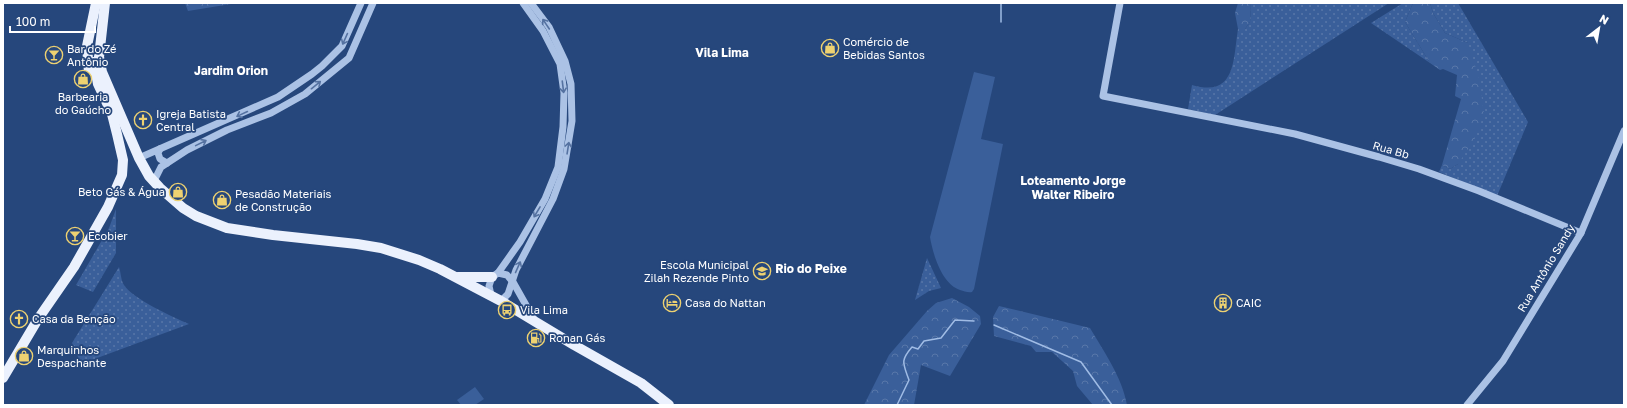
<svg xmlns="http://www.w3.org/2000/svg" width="1627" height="408" font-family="'Golos Text',sans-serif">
  <defs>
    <pattern id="grass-dots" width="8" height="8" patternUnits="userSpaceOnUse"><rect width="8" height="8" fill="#3a5f9a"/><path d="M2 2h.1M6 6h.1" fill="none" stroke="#5877a9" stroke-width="1.8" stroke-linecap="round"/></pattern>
    <pattern id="forest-crowns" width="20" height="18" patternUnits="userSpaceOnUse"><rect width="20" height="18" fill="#3a5f9a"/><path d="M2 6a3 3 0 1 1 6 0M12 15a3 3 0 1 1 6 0" fill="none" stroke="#5877a9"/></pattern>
  </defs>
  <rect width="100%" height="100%" fill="#26477c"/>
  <!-- grass -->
  <g fill="url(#grass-dots)">
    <path d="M1251,3H1389L1215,115L1188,109L1192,85C1236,98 1233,60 1238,29H1245L1250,22Z"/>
    <path d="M1403,3H1413L1405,22L1430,63L1371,23Z"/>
    <path d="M1430,3H1458L1528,122L1497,196L1439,172L1442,165L1450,169L1458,164L1468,43L1445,33L1433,13Z"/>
    <path d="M116,209V253L93,292L76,285L109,228Z"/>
    <path d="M927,258L941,288L929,291L915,300Z"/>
    <path d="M119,267C121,273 121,281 124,285C133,299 173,317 189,324L81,364L72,343Z"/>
  </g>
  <!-- forest -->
  <g fill="url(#forest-crowns)">
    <path d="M185,3H237L188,11Z"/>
    <path d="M1238,3H1251L1250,22L1245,29H1238L1235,13Z"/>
    <path d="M1413,3H1430L1433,13L1445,33L1468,43L1479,78L1484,114L1474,140L1458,164L1450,169L1442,165L1461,99L1455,96L1457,75L1443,69L1440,70L1430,63L1405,22Z"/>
    <path d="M952,298L969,307L980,316L981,324L950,376L921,365L914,405H864L889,355L927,311L936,303Z"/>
    <path d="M999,306L1090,328C1104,352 1122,377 1127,405H1093L1077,386L1073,371L1052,352H1036L1031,346L994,336L993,317Z"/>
  </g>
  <!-- park -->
  <g fill="#3a5f9a">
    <path d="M974,72L995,77L981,139L1003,144L974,289L972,292C968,293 964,291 960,290C942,284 933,255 930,237Z"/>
    <path d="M475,387L484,399L475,405H461L457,400Z"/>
  </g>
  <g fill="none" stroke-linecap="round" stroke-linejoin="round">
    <!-- stream -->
    <g stroke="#a0bce5" stroke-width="1.5">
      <path d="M1001,3V22"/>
      <path d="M994,325L1081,362L1112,405"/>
      <path d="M897,405L909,380C903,363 900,361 912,347L918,349L924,341L941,338L955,320L974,321"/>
    </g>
    <!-- minor -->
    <g stroke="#abc2e5" stroke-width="7">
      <path d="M1120,3L1103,96L1295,134L1379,157L1419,169L1479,191L1581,233"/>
      <path d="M160,149L158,153L160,159L167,163"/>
      <path d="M139,158L278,97L312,74L322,66L342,46L361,3"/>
      <path d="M154,181L161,167L187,150L227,130L271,113L305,94L349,58L373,3"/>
      <path d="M498,273L507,275L513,282L535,321"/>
      <path d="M491,295L489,286L492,277L498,273L520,242L545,199L558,167L563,127L564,93L560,64L543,31L523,3"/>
      <path d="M501,301L508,294L516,270L553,199L564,169L572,121L571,84L565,61L549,27L531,3"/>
      <path d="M1467,405L1503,361L1581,233L1624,131"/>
    </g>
    <!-- major -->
    <g stroke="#ebf1fd" stroke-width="10">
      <path d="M105,3L99,57L102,72L139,158L149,176L160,188L183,208L196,216L227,228L273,235L357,244L381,248L419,260L440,269L501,301L574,345L641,383L669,405"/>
      <path d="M89,73L87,46L96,3"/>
      <path d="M458,277H492"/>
      <path d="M3,378L38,319L74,267L108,207L122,175L123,160L117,134L112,114L98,84L94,62"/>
    </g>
  </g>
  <!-- one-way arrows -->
  <defs><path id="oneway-shaft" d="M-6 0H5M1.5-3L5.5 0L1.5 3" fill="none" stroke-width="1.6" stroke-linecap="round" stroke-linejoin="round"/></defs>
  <g stroke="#5572a1">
    <use href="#oneway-shaft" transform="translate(546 24) rotate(-124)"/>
    <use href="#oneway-shaft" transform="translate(345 39) rotate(114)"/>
    <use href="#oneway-shaft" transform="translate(316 85) rotate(-39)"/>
    <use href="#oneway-shaft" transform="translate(563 87) rotate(83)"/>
    <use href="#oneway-shaft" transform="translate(242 114) rotate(155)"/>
    <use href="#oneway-shaft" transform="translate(201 143) rotate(-26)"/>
    <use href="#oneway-shaft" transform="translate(568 148) rotate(-81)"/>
    <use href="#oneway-shaft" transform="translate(537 212) rotate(121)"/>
    <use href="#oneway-shaft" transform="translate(518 267) rotate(-66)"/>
  </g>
  <!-- icons -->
  <defs>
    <symbol id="shop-ring" viewBox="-11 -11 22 22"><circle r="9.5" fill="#26477c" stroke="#edd171" stroke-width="1.5"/><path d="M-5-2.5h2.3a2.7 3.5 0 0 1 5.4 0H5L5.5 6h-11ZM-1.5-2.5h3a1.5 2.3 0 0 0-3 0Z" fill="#edd171"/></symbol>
    <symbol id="bar-ring" viewBox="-11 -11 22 22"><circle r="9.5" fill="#26477c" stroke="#edd171" stroke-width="1.5"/><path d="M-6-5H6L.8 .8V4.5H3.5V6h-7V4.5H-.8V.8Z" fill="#edd171"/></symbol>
    <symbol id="church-ring" viewBox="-11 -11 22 22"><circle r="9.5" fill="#26477c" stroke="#edd171" stroke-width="1.5"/><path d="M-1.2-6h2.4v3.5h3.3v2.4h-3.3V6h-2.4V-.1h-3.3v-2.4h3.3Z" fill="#edd171"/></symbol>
    <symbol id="school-ring" viewBox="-11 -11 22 22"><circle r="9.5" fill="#26477c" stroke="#edd171" stroke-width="1.5"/><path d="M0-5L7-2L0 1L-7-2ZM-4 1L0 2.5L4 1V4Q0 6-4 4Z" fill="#edd171"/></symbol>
    <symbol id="hotel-ring" viewBox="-11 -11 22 22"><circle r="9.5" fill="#26477c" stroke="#edd171" stroke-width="1.5"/><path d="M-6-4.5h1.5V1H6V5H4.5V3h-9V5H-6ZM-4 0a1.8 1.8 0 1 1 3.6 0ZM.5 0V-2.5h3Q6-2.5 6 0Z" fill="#edd171"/></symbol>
    <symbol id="building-ring" viewBox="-11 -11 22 22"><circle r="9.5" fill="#26477c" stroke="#edd171" stroke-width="1.5"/><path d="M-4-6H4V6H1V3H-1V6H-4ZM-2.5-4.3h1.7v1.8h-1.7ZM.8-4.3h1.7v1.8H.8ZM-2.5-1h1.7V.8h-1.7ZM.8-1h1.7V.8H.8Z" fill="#edd171"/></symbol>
    <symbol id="bus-ring" viewBox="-11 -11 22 22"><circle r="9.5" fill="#26477c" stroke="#edd171" stroke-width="1.5"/><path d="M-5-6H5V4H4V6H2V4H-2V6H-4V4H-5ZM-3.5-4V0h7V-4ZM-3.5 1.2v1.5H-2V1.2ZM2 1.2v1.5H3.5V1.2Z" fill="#edd171"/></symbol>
    <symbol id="fuel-ring" viewBox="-11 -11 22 22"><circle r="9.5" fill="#26477c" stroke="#edd171" stroke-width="1.5"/><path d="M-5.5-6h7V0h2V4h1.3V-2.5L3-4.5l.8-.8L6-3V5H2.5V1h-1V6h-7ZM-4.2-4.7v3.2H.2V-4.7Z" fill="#edd171"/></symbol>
  </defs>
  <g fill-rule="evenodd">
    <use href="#shop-ring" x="820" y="38" width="20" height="20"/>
    <use href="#bar-ring" x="44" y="45" width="20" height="20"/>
    <use href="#shop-ring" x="73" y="69" width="20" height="20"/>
    <use href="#church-ring" x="133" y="110" width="20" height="20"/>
    <use href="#shop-ring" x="168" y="182" width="20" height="20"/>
    <use href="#shop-ring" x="212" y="190" width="20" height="20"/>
    <use href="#bar-ring" x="65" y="226" width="20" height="20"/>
    <use href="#school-ring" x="752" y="261" width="20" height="20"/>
    <use href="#hotel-ring" x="662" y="293" width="20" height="20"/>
    <use href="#building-ring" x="1213" y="293" width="20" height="20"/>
    <use href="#bus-ring" x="497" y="300" width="20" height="20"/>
    <use href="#church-ring" x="9" y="309" width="20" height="20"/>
    <use href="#fuel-ring" x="526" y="328" width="20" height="20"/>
    <use href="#shop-ring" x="14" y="346" width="20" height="20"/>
  </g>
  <g text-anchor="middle" stroke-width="3.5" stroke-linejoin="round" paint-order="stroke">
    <!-- poi labels -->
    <g font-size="11" fill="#fff" stroke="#26477c" text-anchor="start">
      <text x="843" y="46">Comércio de<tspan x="843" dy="13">Bebidas Santos</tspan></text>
      <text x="67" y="53">Bar do Zé<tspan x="67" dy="13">Antônio</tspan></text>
      <text x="83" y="101" text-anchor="middle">Barbearia<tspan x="83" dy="13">do Gaúcho</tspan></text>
      <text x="156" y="118">Igreja Batista<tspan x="156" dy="13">Central</tspan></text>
      <text x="165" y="196" text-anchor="end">Beto Gás &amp; Água</text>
      <text x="235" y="198">Pesadão Materiais<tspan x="235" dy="13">de Construção</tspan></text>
      <text x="88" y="240">Ecobier</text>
      <text x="749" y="269" text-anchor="end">Escola Municipal<tspan x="749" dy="13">Zilah Rezende Pinto</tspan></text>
      <text x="685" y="307">Casa do Nattan</text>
      <text x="1236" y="307">CAIC</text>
      <text x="520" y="314">Vila Lima</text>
      <text x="32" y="323">Casa da Benção</text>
      <text x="549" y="342">Ronan Gás</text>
      <text x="37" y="354">Marquinhos<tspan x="37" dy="13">Despachante</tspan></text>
    </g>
    <!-- street labels -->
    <g font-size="11" fill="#fff" stroke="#26477c">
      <text transform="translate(1391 150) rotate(16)" y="4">Rua Bb</text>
      <text transform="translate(1546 268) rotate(-59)" y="4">Rua Antônio Sandy</text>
    </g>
    <!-- neighbourhood labels -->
    <g font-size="12" font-weight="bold" fill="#fff" stroke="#26477c">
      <text x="722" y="57">Vila Lima</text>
      <text x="231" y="75">Jardim Orion</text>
      <text x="1073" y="185">Loteamento Jorge<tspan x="1073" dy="14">Walter Ribeiro</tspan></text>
      <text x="811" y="273">Rio do Peixe</text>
    </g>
  </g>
  <!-- border -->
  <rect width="1627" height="408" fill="none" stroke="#ffffff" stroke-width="8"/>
  <!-- north arrow -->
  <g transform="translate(1599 28) rotate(31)" stroke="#26477c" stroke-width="3" paint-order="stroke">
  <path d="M0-3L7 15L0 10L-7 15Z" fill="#ffffff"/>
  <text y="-6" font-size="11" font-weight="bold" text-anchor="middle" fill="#ffffff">N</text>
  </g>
  <!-- scale -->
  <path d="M10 26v6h85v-6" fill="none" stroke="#ffffff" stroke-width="2"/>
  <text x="16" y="26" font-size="12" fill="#ffffff" stroke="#26477c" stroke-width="3" paint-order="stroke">100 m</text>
</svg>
